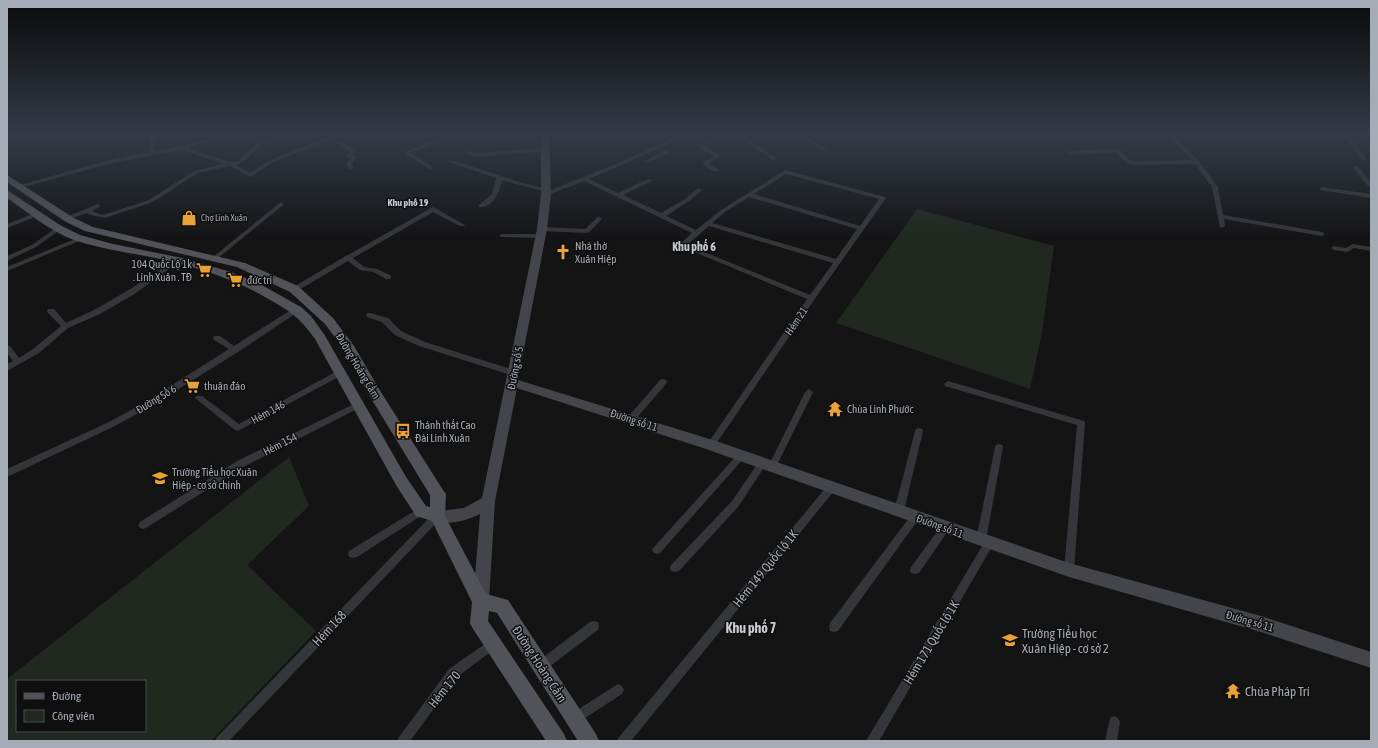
<svg xmlns="http://www.w3.org/2000/svg" width="1378" height="748" font-family="'Asap Condensed',sans-serif">
  <rect width="100%" height="100%" fill="#141415"/>
  <!-- green -->
  <g fill="#202820" fill-rule="evenodd">
    <path d="M917,209L1054,246L1042,333L1030,389L836,323Z"/>
    <path d="M289,457L309,506L247,565L316,631L211,741H7V679ZM17,681H145V731H17Z"/>
  </g>
  <g fill="none" stroke-linecap="round" stroke-linejoin="round">
    <!-- minor -->
    <g fill="#35363a" fill-rule="evenodd">
      <path d="M83,134H89L90,137L85,138Z"/>
      <path d="M152,134L157,135L154,151L181,146L224,134H232L188,148L230,162L238,161L259,142L273,138L279,134H286C279,141 271,140 263,144C253,150 248,162 236,165L250,173L271,159L275,158L335,134H343L331,140L341,141L355,151L356,152L353,155L357,158L352,164L354,168L353,169H349L346,164L350,159L346,156L350,152L338,144L325,142L274,162L250,177L230,166L198,173L153,202L105,218L91,215L87,213L67,220L64,218L98,204L101,206L92,211L103,215L149,200L194,171L223,164L182,150L112,163L20,188L17,186L109,160L148,152Z"/>
      <path d="M448,134H456L411,153L433,167V169H429L407,155L405,152Z"/>
      <path d="M658,134H664L671,139L682,134H689L620,166L589,179L618,193L648,179H652V181L623,195L661,213L685,199L697,189H701V191L689,201L666,216L696,230L721,210L785,170L885,197L886,198L814,300L714,447H708L707,445L708,443L807,299L680,246V244L692,233L584,181L546,196L543,194L546,192L502,180C500,191 493,209 479,207V205L492,194L496,178L446,161L451,160L523,183L548,189V191L616,164L667,141ZM786,174L879,199L860,226L754,194ZM749,197L857,229L836,259L712,223L725,212ZM709,226L833,263L810,295L687,245Z"/>
      <path d="M723,134H731L704,146L721,156L709,163L711,166L719,169V171C713,172 707,168 703,164V162L714,156L700,149L698,145Z"/>
      <path d="M734,134H741L778,159L773,160Z"/>
      <path d="M795,134H802L828,150L823,151Z"/>
      <path d="M1166,134H1172L1199,161L1218,187L1223,215L1322,232L1325,234L1322,236L1224,219L1225,226L1222,228L1220,227L1212,187L1195,164L1129,165L1116,153L1071,155L1068,153L1071,151L1116,149L1121,151L1131,161L1192,160Z"/>
      <path d="M1342,134H1348L1366,158V160H1362Z"/>
      <path d="M544,148L547,150L546,151L476,157L464,153L467,151L476,153Z"/>
      <path d="M666,150L671,151L648,163L643,162Z"/>
      <path d="M1356,166L1358,167L1371,182V188L1369,187L1353,168Z"/>
      <path d="M1322,187L1371,194V198L1320,190L1319,189Z"/>
      <path d="M281,202L284,204L283,205L217,259H213V257Z"/>
      <path d="M433,207L465,225L464,226H460L433,212L353,258L364,267L377,269L390,275L391,277L390,279H386L373,272L360,270L348,261L297,291H291L290,289L344,257L345,256L348,255Z"/>
      <path d="M38,212L40,213V215L7,228V224Z"/>
      <path d="M599,217L602,219L589,232L587,233L542,231L539,229L542,227L585,229L597,218Z"/>
      <path d="M59,226L61,227V229L36,247L7,261V256L32,245Z"/>
      <path d="M502,234H540L543,236L540,238L500,237V235Z"/>
      <path d="M82,236L84,237V239L7,271V267Z"/>
      <path d="M1353,244L1371,247V251L1354,248L1347,252L1334,250L1331,248L1334,246L1346,248Z"/>
      <path d="M178,258L180,259V261L133,295L100,314L68,328L39,353L7,371V364L13,361L7,353V345L10,346L19,358L33,349L61,326L48,313L47,311L48,309H54L66,323L94,310L127,291Z"/>
      <path d="M294,308H300L301,310L238,352L148,408L115,426L7,477V469L109,422L142,404L229,349L214,340L213,338L214,336H220L234,346Z"/>
      <path d="M367,313H370L388,318L401,331L425,342L517,371L518,373L514,376L419,346L395,335L382,322L367,317L366,315Z"/>
      <path d="M341,369L345,372L344,374L238,431L235,430L195,398L196,396H202L239,424Z"/>
      <path d="M663,379L666,380L667,382L666,384L634,421H628L627,419L628,417L660,380Z"/>
      <path d="M948,381L1084,421L1085,423L1074,570L1073,573L1069,574L1065,573L1064,570L1077,425L945,386L944,384Z"/>
      <path d="M809,389L813,392L776,467L775,470L772,471L769,470L768,467L805,392Z"/>
      <path d="M358,402L361,403L362,405L361,407L243,467L146,528L143,529L140,528L138,525L140,522L237,461Z"/>
      <path d="M919,428L922,429L923,431L904,511L902,514L899,515L896,514L894,511L915,431L916,429Z"/>
      <path d="M999,444L1002,445L1003,447L986,540L989,539L992,540L994,543L879,741H866L984,543L981,544L978,543L976,540L995,447L996,445Z"/>
      <path d="M741,453L744,454L745,456L744,458L660,553L657,554L654,553L652,550L654,547L738,454Z"/>
      <path d="M763,459L766,460L767,463L738,507L679,571L675,572L671,571L670,568L671,565L732,501L760,460Z"/>
      <path d="M831,484L834,485L836,488L834,491L631,741H617L619,737L828,485Z"/>
      <path d="M421,507L424,508L426,511L424,514L357,557L353,558L349,557L348,554L349,551Z"/>
      <path d="M437,512L440,513L442,516L440,519L229,741H215L217,737L434,513Z"/>
      <path d="M915,513L918,514L920,517L918,520L838,631L834,632L830,631L829,627L830,623L912,514Z"/>
      <path d="M945,524L948,525L950,528L948,531L919,573L915,574L911,573L910,570L911,567L942,525Z"/>
      <path d="M594,621L598,622L599,626L598,630L545,670L541,671L537,670L535,666L537,662L590,622Z"/>
      <path d="M492,639L496,640L497,644L496,648L457,677L410,741H397L399,737L449,669Z"/>
      <path d="M618,684L622,686L624,690L622,694L579,722L575,724L571,722L569,718L571,714Z"/>
      <path d="M1114,716L1118,718L1120,722L1117,741H1105L1110,718Z"/>
    </g>
    <!-- secondary -->
    <path fill="#43454a" fill-rule="evenodd" d="M541,134H549L551,194L547,229L518,380L716,441L1069,563L1261,616L1371,652V668L1261,632L1069,577L706,449L517,388L495,501L489,601L487,606L481,608L475,606L473,601L480,514C466,521 447,526 432,520L430,516L432,512L464,508L482,498L537,229L541,194Z"/>
    <!-- primary -->
    <path fill="#515359" fill-rule="evenodd" d="M7,175L74,218L93,227L245,263L298,286L333,318L354,346L379,389L443,490L446,494L445,516L486,594L508,600L596,734L599,741H578L497,613L489,611L488,621L564,734L567,741H546L473,629L470,623L472,602L432,521L416,516L396,485L315,339C298,315 289,311 265,297C237,281 208,271 177,263C143,254 107,251 74,240C49,231 28,212 7,198V190L60,225L80,235L113,244L182,258L231,272L260,284L301,307L311,316L324,334L406,477L426,506L430,507V495L369,395L345,351L325,324L290,292L237,267L85,231L66,222L7,182Z"/>
  </g>
  <!-- sky -->
  <linearGradient id="sky" x2="0" y2="1"><stop stop-color="#0b0b0c"/><stop offset="0.56" stop-color="#343a46"/><stop offset="1" stop-color="#343a46" stop-opacity="0"/></linearGradient>
  <rect width="1378" height="239" fill="url(#sky)"/>
  <!-- icons -->
  <defs>
    <symbol id="shop-bare" viewBox="-9 -9 18 18"><path d="M-5-2.5h2.3a2.7 3.5 0 0 1 5.4 0H5L5.5 6h-11ZM-1.5-2.5h3a1.5 2.3 0 0 0-3 0Z" fill="#eaa137" stroke="#0f0f10" stroke-width="2.5" paint-order="stroke"/></symbol>
    <symbol id="church-bare" viewBox="-9 -9 18 18"><path d="M-1.2-6h2.4v3.5h3.3v2.4h-3.3V6h-2.4V-.1h-3.3v-2.4h3.3Z" fill="#eaa137" stroke="#0f0f10" stroke-width="2.5" paint-order="stroke"/></symbol>
    <symbol id="supermarket-bare" viewBox="-9 -9 18 18"><path d="M-6-5.5h2.5l.6 2H6L4.5 2H-2.5L-4.4-4H-6ZM-1.5 3.2a1.3 1.3 0 1 0 .1 0ZM3 3.2a1.3 1.3 0 1 0 .1 0Z" fill="#eaa137" stroke="#0f0f10" stroke-width="2.5" paint-order="stroke"/></symbol>
    <symbol id="temple-bare" viewBox="-9 -9 18 18"><path d="M0-6L5-2H3V0L6.5 2.5H4V6H1.5V3h-3V6H-4V2.5H-6.5L-3 0V-2H-5Z" fill="#eaa137" stroke="#0f0f10" stroke-width="2.5" paint-order="stroke"/></symbol>
    <symbol id="bus-bare" viewBox="-9 -9 18 18"><path d="M-5-6H5V4H4V6H2V4H-2V6H-4V4H-5ZM-3.5-4V0h7V-4ZM-3.5 1.2v1.5H-2V1.2ZM2 1.2v1.5H3.5V1.2Z" fill="#eaa137" stroke="#0f0f10" stroke-width="2.5" paint-order="stroke"/></symbol>
    <symbol id="school-bare" viewBox="-9 -9 18 18"><path d="M0-5L7-2L0 1L-7-2ZM-4 1L0 2.5L4 1V4Q0 6-4 4Z" fill="#eaa137" stroke="#0f0f10" stroke-width="2.5" paint-order="stroke"/></symbol>
  </defs>
  <g fill-rule="evenodd">
    <use href="#shop-bare" x="178" y="207" width="22" height="22"/>
    <use href="#church-bare" x="552" y="241" width="22" height="22"/>
    <use href="#supermarket-bare" x="193" y="259" width="22" height="22"/>
    <use href="#supermarket-bare" x="224" y="269" width="22" height="22"/>
    <use href="#supermarket-bare" x="181" y="375" width="22" height="22"/>
    <use href="#temple-bare" x="824" y="398" width="22" height="22"/>
    <use href="#bus-bare" x="392" y="420" width="22" height="22"/>
    <use href="#school-bare" x="149" y="467" width="22" height="22"/>
    <use href="#school-bare" x="999" y="629" width="22" height="22"/>
    <use href="#temple-bare" x="1222" y="680" width="22" height="22"/>
  </g>
  <g text-anchor="middle" stroke-width="3" stroke-linejoin="round" paint-order="stroke">
    <!-- far-poi labels -->
    <g font-size="9" fill="#a6acb5" stroke="#0f0f10" text-anchor="start">
      <text x="201" y="221">Chợ Linh Xuân</text>
    </g>
    <!-- far-neighbourhood labels -->
    <g font-size="10" font-weight="bold" fill="#c7cad1" stroke="#0f0f10">
      <text x="408" y="206">Khu phố 19</text>
    </g>
    <!-- poi labels -->
    <g font-size="11" fill="#a6acb5" stroke="#0f0f10" text-anchor="start">
      <text x="575" y="250">Nhà thờ<tspan x="575" dy="13">Xuân Hiệp</tspan></text>
      <text x="192" y="268" text-anchor="end">104 Quốc Lộ 1k<tspan x="192" dy="13">. Linh Xuân . TĐ</tspan></text>
      <text x="247" y="284">đức trí</text>
      <text x="204" y="390">thuận đào</text>
      <text x="847" y="413">Chùa Linh Phước</text>
      <text x="415" y="429">Thánh thất Cao<tspan x="415" dy="13">Đài Linh Xuân</tspan></text>
      <text x="172" y="476">Trường Tiểu học Xuân<tspan x="172" dy="13">Hiệp - cơ sở chính</tspan></text>
    </g>
    <!-- street labels -->
    <g font-size="11" fill="#a6acb5" stroke="#0f0f10">
      <text transform="translate(796 321) rotate(-56)" y="4">Hẻm 21</text>
      <text transform="translate(358 366) rotate(59)" y="4">Đường Hoàng Cầm</text>
      <text transform="translate(515 368) rotate(-79)" y="4">Đường số 5</text>
      <text transform="translate(156 399) rotate(-31)" y="4">Đường Số 6</text>
      <text transform="translate(268 412) rotate(-29)" y="4">Hẻm 146</text>
      <text transform="translate(634 420) rotate(18)" y="4">Đường số 11</text>
      <text transform="translate(280 444) rotate(-27)" y="4">Hẻm 154</text>
      <text transform="translate(940 526) rotate(20)" y="4">Đường số 11</text>
      <text transform="translate(1250 621) rotate(16)" y="4">Đường số 11</text>
    </g>
    <!-- neighbourhood labels -->
    <g font-size="12" font-weight="bold" fill="#c7cad1" stroke="#0f0f10">
      <text x="694" y="251">Khu phố 6</text>
    </g>
    <!-- near-street labels -->
    <g font-size="13" fill="#a6acb5" stroke="#0f0f10">
      <text transform="translate(765 568) rotate(-51)" y="5">Hẻm 149 Quốc lộ 1K</text>
      <text transform="translate(329 628) rotate(-47)" y="5">Hẻm 168</text>
      <text transform="translate(931 642) rotate(-59)" y="5">Hẻm 171 Quốc lộ 1K</text>
      <text transform="translate(540 664) rotate(57)" y="5">Đường Hoàng Cầm</text>
      <text transform="translate(444 689) rotate(-51)" y="5">Hẻm 170</text>
    </g>
    <!-- near-poi labels -->
    <g font-size="13" fill="#a6acb5" stroke="#0f0f10" text-anchor="start">
      <text x="1022" y="638">Trường Tiểu học<tspan x="1022" dy="15">Xuân Hiệp - cơ sở 2</tspan></text>
      <text x="1245" y="696">Chùa Pháp Trí</text>
    </g>
    <!-- near-neighbourhood labels -->
    <g font-size="14" font-weight="bold" fill="#c7cad1" stroke="#0f0f10">
      <text x="751" y="633">Khu phố 7</text>
    </g>
  </g>
  <!-- border -->
  <rect width="1378" height="748" fill="none" stroke="#a6acb5" stroke-width="16"/>
  <!-- legend -->
  <rect x="16" y="680" width="130" height="52" fill="#0f0f10" stroke="#4b4e52"/>
  <rect x="24" y="693" width="20" height="6" fill="#515359" stroke="#4b4e52"/>
  <text x="52" y="700" font-size="12" fill="#a6acb5">Đường</text>
  <rect x="24" y="710" width="20" height="12" fill="#202820" stroke="#4b4e52"/>
  <text x="52" y="720" font-size="12" fill="#a6acb5">Công viên</text>
</svg>
